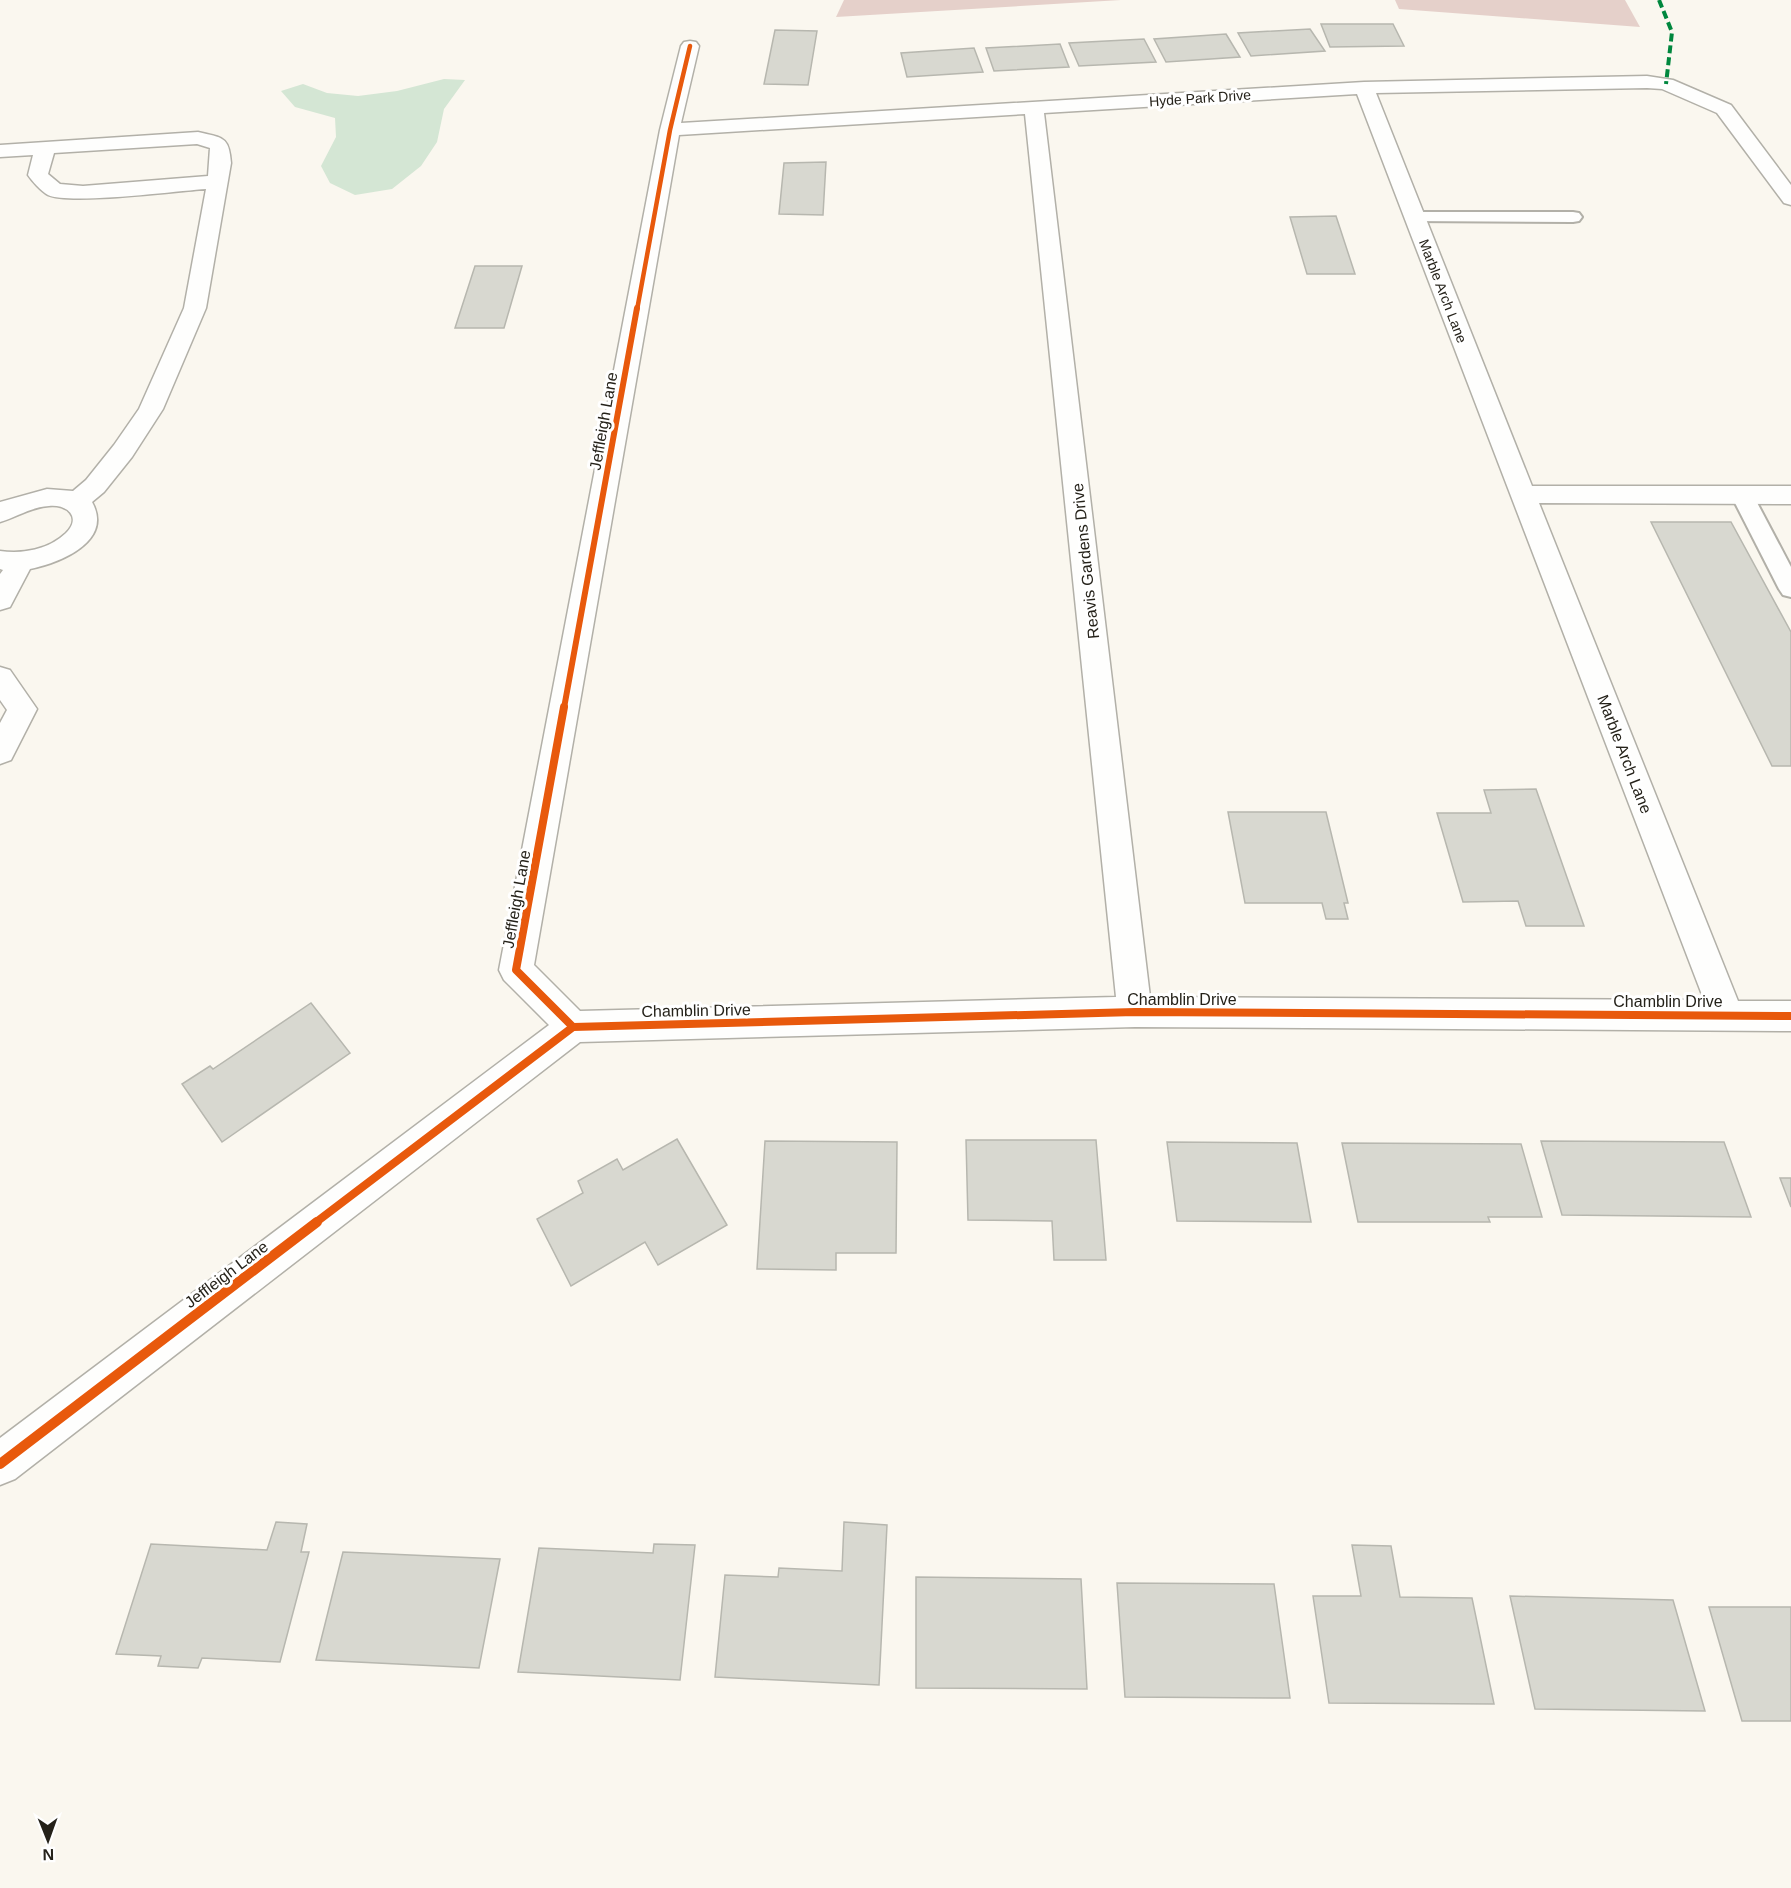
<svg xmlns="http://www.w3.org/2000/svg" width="1791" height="1888" font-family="Helvetica,sans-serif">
  <rect width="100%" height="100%" fill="#faf7ef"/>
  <!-- forest -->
  <g fill="#e5d0ca">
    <path d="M844,0H1121L836,17Z"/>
    <path d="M1395,0H1625L1640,27L1399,9Z"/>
  </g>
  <!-- water -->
  <path fill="#d4e6d4" d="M444,79L465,80L444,109L437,142L421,166L392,189L355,195L330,183L321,166L336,137L335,118L295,107L281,91L303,84L327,93L358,96L397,91Z"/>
  <!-- building -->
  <g fill="#d8d8d0" stroke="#b7b7af" stroke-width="1.5">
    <path d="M1321,24H1393L1404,46L1330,47Z"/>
    <path d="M1310,29L1325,51L1251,56L1238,33Z"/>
    <path d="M775,30L817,31L808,85L764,84Z"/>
    <path d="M1226,34L1240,57L1166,62L1154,39Z"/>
    <path d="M1144,39L1156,62L1079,66L1069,43Z"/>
    <path d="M1060,44L1069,67L994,71L986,48Z"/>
    <path d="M974,48L983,72L907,77L901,53Z"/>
    <path d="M826,162L823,215L779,214L784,163Z"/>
    <path d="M1336,216L1355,274H1307L1290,217Z"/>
    <path d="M475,266H522L504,328H455Z"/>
    <path d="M1651,522H1731L1791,632V766H1772Z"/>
    <path d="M1536,789L1584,926H1526L1518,901L1463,902L1437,813H1491L1484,790Z"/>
    <path d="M1228,812H1326L1348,903H1344L1348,919H1326L1322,903H1245Z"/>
    <path d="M311,1003L350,1053L222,1142L182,1084L210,1066L213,1069Z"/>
    <path d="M677,1139L727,1225L658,1265L645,1242L571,1286L537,1219L583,1193L578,1181L617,1159L623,1170Z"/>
    <path d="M966,1140H1096L1106,1260H1054L1052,1221L968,1220Z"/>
    <path d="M765,1141L897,1142L896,1253H836V1270L757,1269Z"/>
    <path d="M1541,1141L1724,1142L1751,1217L1562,1215Z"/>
    <path d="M1167,1142L1297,1143L1311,1222L1177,1221Z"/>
    <path d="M1342,1143L1521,1144L1542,1217H1488L1490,1222H1358Z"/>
    <path d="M1780,1178H1791V1207Z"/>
    <path d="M276,1522L307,1524L301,1552H309L280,1662L202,1658L198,1668L158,1666L161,1656L116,1654L151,1544L267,1550Z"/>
    <path d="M844,1522L887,1525L879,1685L715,1677L725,1575L778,1577L779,1568L842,1571Z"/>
    <path d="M654,1544L695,1545L680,1680L518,1672L539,1548L653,1553Z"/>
    <path d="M1352,1545L1391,1546L1400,1597L1472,1598L1494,1704L1329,1703L1313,1596H1361Z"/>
    <path d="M343,1552L500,1559L479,1668L316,1660Z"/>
    <path d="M916,1577L1081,1579L1087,1689L916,1688Z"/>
    <path d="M1117,1583L1274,1584L1290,1698L1125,1697Z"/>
    <path d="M1510,1596L1673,1600L1705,1711L1535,1709Z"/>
    <path d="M1709,1607H1791V1721H1742Z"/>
  </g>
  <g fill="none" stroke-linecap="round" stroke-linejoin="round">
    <defs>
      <g id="service">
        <path d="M1415,212H1573L1579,213L1582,217L1579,221L1573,222L1409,221L1406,217L1409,213Z"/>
        <path d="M1742,488L1750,490L1753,495L1791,567V597L1783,595L1779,589L1731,495L1734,490Z"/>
      </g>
      <g id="minor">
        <path d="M690,41L696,42L699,46L681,123L1364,82L1647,76L1673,80L1731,105L1791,185V205L1784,203L1717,113L1662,89L1647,88L1376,93L1532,486H1791V504L1539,503L1738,1001H1791V1031L1135,1027L580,1042L15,1479L0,1485V1438L549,1025L504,980L499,970L660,130L681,46L684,42ZM1357,94L1704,1000L1150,997L1044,113ZM1025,114L1116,997L580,1011L534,965L679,135Z"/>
        <path d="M198,132C223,138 229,136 231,163L206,308L163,409L132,457L104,492L92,502C114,542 59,563 30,569L10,607L0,610V574L3,570L0,569V551C23,554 48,550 66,533C82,517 67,504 49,506C31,507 17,517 0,522V502L47,489L73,491L86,480L114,445L139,409L184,308L206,189C177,191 69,205 48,195C41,191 32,181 28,175L33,155L0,157V145ZM197,144L210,148L208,176L83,186L60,184L48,174L54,153Z"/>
        <path d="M0,667L10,670L37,709L11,760L0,764V723L7,710L0,700Z"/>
      </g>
    </defs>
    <!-- service casing -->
    <use href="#service" stroke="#b2b0a8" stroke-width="4"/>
    <!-- minor casing -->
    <use href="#minor" stroke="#b2b0a8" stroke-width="3"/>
    <!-- service -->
    <use href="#service" fill="#fefefd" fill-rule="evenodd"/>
    <!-- minor -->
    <use href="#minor" fill="#fefefd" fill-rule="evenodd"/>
    <!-- quiet -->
    <path stroke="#00873e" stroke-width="4" stroke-dasharray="8 4" stroke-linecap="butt" d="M1659,0L1672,32L1666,84"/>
    <defs>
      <path id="cycleway-far3" d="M637,310L670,130L690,46"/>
      <path id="cycleway-far2" d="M564,708L637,308"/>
      <g id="cycleway-far1">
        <path d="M573,1027L1135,1012L1791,1016"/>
        <path d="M315,1223L573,1027L516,970L564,707"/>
      </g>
      <path id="cycleway" d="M0,1464L317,1222"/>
    </defs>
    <!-- cycleway-far3 casing -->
    <use href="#cycleway-far3" stroke="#fff" stroke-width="7"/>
    <!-- cycleway-far2 casing -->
    <use href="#cycleway-far2" stroke="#fff" stroke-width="9"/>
    <!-- cycleway-far1 casing -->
    <use href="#cycleway-far1" stroke="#fff" stroke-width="11"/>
    <!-- cycleway casing -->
    <use href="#cycleway" stroke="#fff" stroke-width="14"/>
    <!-- cycleway-far3 -->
    <use href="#cycleway-far3" stroke="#e8590c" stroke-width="4.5"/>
    <!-- cycleway-far2 -->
    <use href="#cycleway-far2" stroke="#e8590c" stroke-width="6"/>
    <!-- cycleway-far1 -->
    <use href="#cycleway-far1" stroke="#e8590c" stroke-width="8"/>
    <!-- cycleway -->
    <use href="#cycleway" stroke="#e8590c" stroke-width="10"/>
  </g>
  <g text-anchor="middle" stroke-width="6" stroke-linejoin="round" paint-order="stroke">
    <!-- far-street labels -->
    <g font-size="14" fill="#25221a" stroke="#fff">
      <text transform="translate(1200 98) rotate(-4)" y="5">Hyde Park Drive</text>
      <text transform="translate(1443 291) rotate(69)" y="5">Marble Arch Lane</text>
    </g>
    <!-- street labels -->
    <g font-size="16" fill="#25221a" stroke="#fff">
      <text transform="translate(603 421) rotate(-80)" y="6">Jeffleigh Lane</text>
      <text transform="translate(1085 561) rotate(-96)" y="6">Reavis Gardens Drive</text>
      <text transform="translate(1625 754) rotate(69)" y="6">Marble Arch Lane</text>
      <text transform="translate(516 899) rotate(-80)" y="6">Jeffleigh Lane</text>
      <text x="1182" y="1005">Chamblin Drive</text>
      <text x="1668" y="1007">Chamblin Drive</text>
      <text transform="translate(696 1010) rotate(-1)" y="6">Chamblin Drive</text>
      <text transform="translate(226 1274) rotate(-37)" y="6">Jeffleigh Lane</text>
    </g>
  </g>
  <!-- north arrow -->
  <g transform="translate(48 1840) rotate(179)" stroke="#ffffff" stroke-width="4.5" paint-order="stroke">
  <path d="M0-4.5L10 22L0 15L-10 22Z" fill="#25221a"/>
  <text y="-9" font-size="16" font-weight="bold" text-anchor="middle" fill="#25221a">N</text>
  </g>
</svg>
